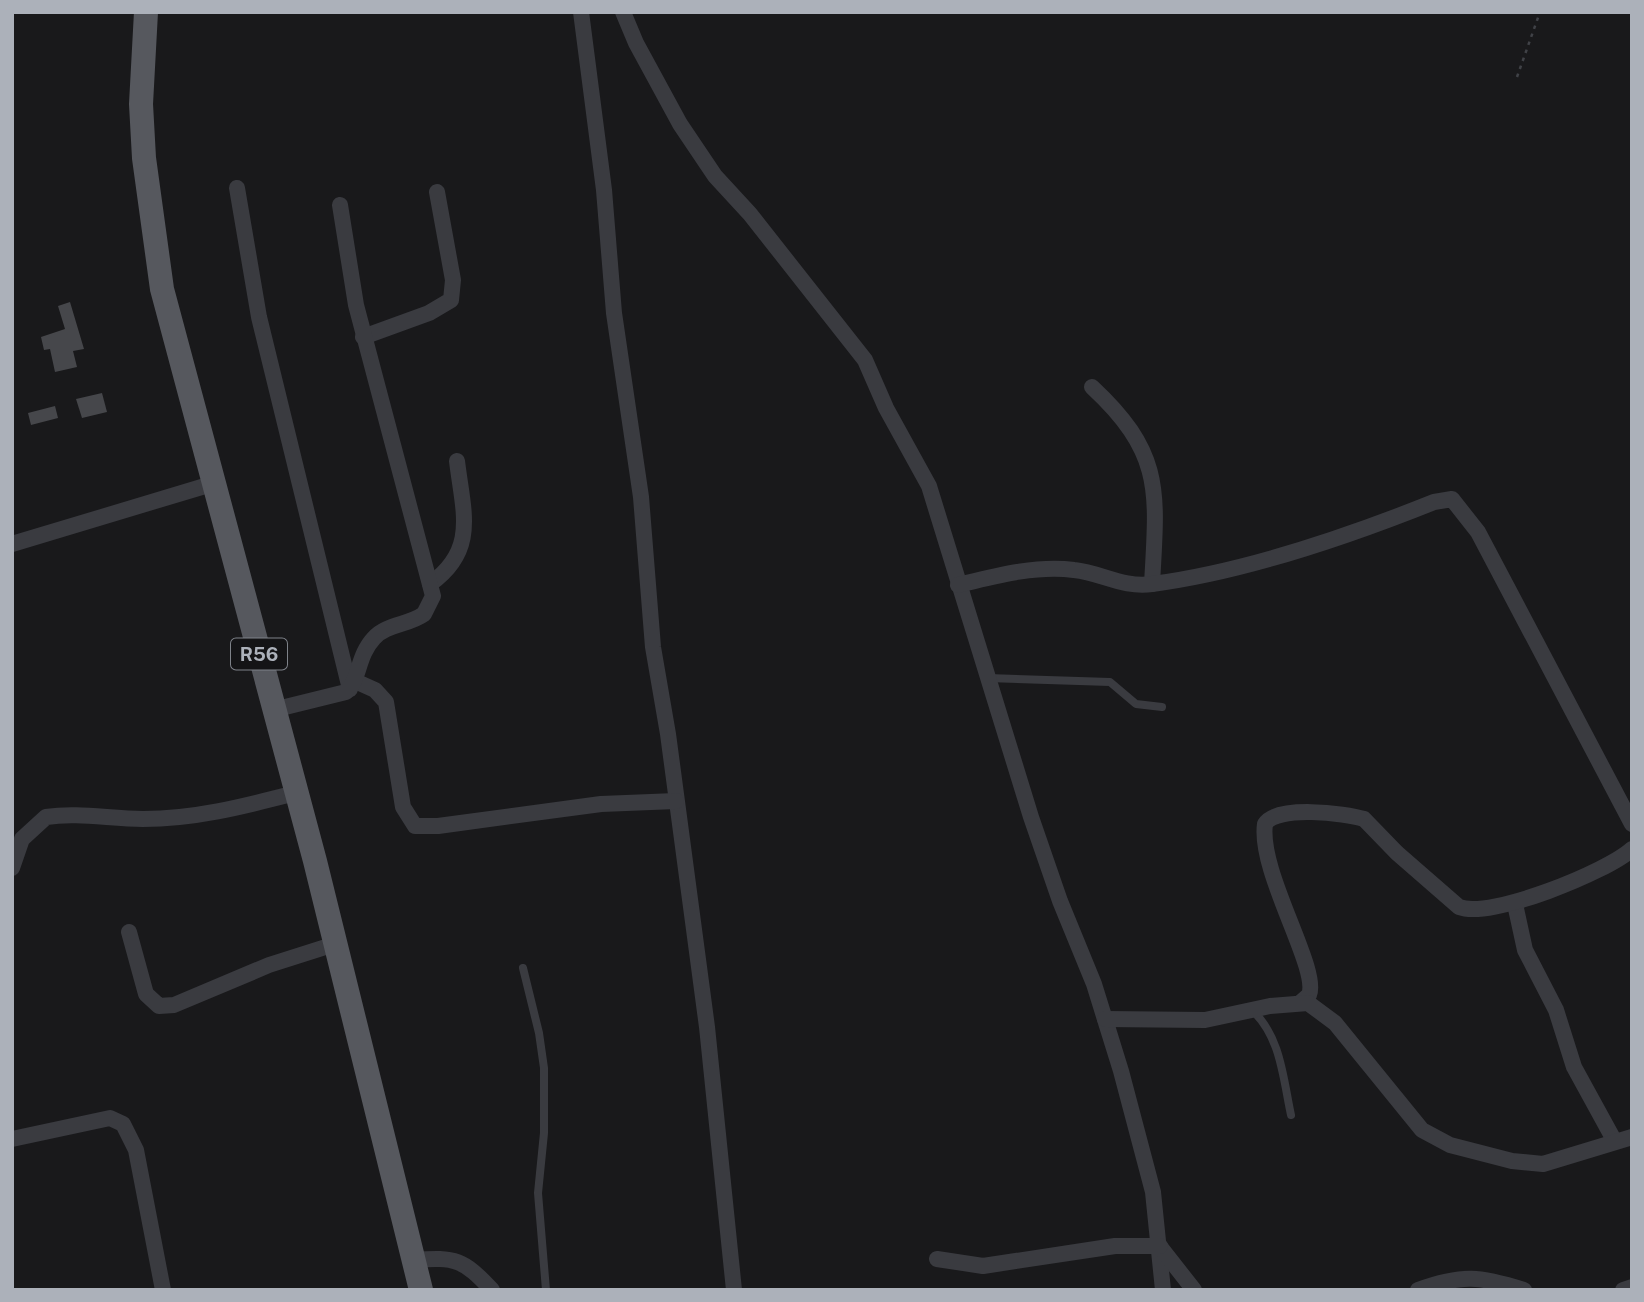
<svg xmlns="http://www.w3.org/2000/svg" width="1644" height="1302" font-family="'Public Sans',sans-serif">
  <rect width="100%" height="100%" fill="#19191b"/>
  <!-- building -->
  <g fill="#46474b">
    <path d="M70,302L84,349L73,351L77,367L55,372L50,349L44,350L41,337L65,329L58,306Z"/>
    <path d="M102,393L107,412L82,418L76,399Z"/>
    <path d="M55,406L58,418L31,425L28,413Z"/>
  </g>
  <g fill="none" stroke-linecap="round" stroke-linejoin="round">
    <!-- path -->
    <path stroke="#404247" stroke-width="2.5" stroke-dasharray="3.5 5" stroke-linecap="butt" d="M1517,77L1540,12"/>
    <!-- service -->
    <g stroke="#3a3b40" stroke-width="8">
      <path d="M987,678L1110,682L1136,704L1162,707"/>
      <path d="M523,968L539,1033L544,1068V1133L538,1193L546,1290"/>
      <path d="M1252,1010C1281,1037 1283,1078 1291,1115"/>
    </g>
    <!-- minor -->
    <g stroke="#3a3b40" stroke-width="16">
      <path d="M581,12L604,190L614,313L641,497L653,647L668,734L707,1027L734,1290"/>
      <path d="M623,12L636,43L680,124L715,176L750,214L865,360L886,408L929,486L1031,817L1060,901L1094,984L1121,1071L1153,1192L1163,1290"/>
      <path d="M237,188L259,317L350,689"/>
      <path d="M363,337L429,313L451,300L453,280L437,192"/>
      <path d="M1092,387C1164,454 1157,492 1152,584"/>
      <path d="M12,544L215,483"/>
      <path d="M430,584C478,550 463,512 457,461"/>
      <path d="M958,585C995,576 1036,565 1074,570C1102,573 1123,588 1152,584C1243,572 1349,536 1434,502L1452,499L1478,532L1632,824"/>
      <path d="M355,681L375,690L386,702L403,807L415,826H438L601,804L676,801"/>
      <path d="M273,710L346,692C360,680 357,656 374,638C386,624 409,625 424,614L433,596L356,305L340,205"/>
      <path d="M12,868L22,839L46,817C78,812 110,819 143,819C196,819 245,806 296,793"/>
      <path d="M1515,904L1525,950L1556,1010L1574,1067L1614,1140"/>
      <path d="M129,932L146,994L159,1006L174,1005L269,965L335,944"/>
      <path d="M1301,1002L1309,995C1320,969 1258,872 1265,824C1276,805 1345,813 1364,819L1397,853L1459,907C1491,919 1607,872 1632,849"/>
      <path d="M1105,1019L1205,1020L1270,1006L1308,1003L1335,1023L1422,1130L1450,1145L1512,1161L1543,1164L1632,1137"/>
      <path d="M12,1139L110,1118L123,1124L136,1150L163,1290"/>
      <path d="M1161,1248L1194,1290"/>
      <path d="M937,1259L983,1266L1115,1246H1160"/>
      <path d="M414,1260C456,1257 463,1259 492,1290"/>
      <path d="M1418,1290C1462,1274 1480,1276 1524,1290"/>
      <path d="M1623,1290L1632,1287"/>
    </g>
    <!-- primary -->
    <path stroke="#56585e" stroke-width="24" d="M146,12L141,104L144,158L162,289L315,861L421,1290"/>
  </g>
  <g text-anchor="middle" stroke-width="6" stroke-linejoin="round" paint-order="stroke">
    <!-- shield labels -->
    <rect fill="#141416" stroke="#7e8289" stroke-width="2" x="231" y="638.5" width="56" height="31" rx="5"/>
    <g font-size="19" font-weight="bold" fill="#acb1ba">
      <text x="259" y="661">R56</text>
    </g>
  </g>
  <!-- border -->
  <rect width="1644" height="1302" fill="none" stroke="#acb1ba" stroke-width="28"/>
</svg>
